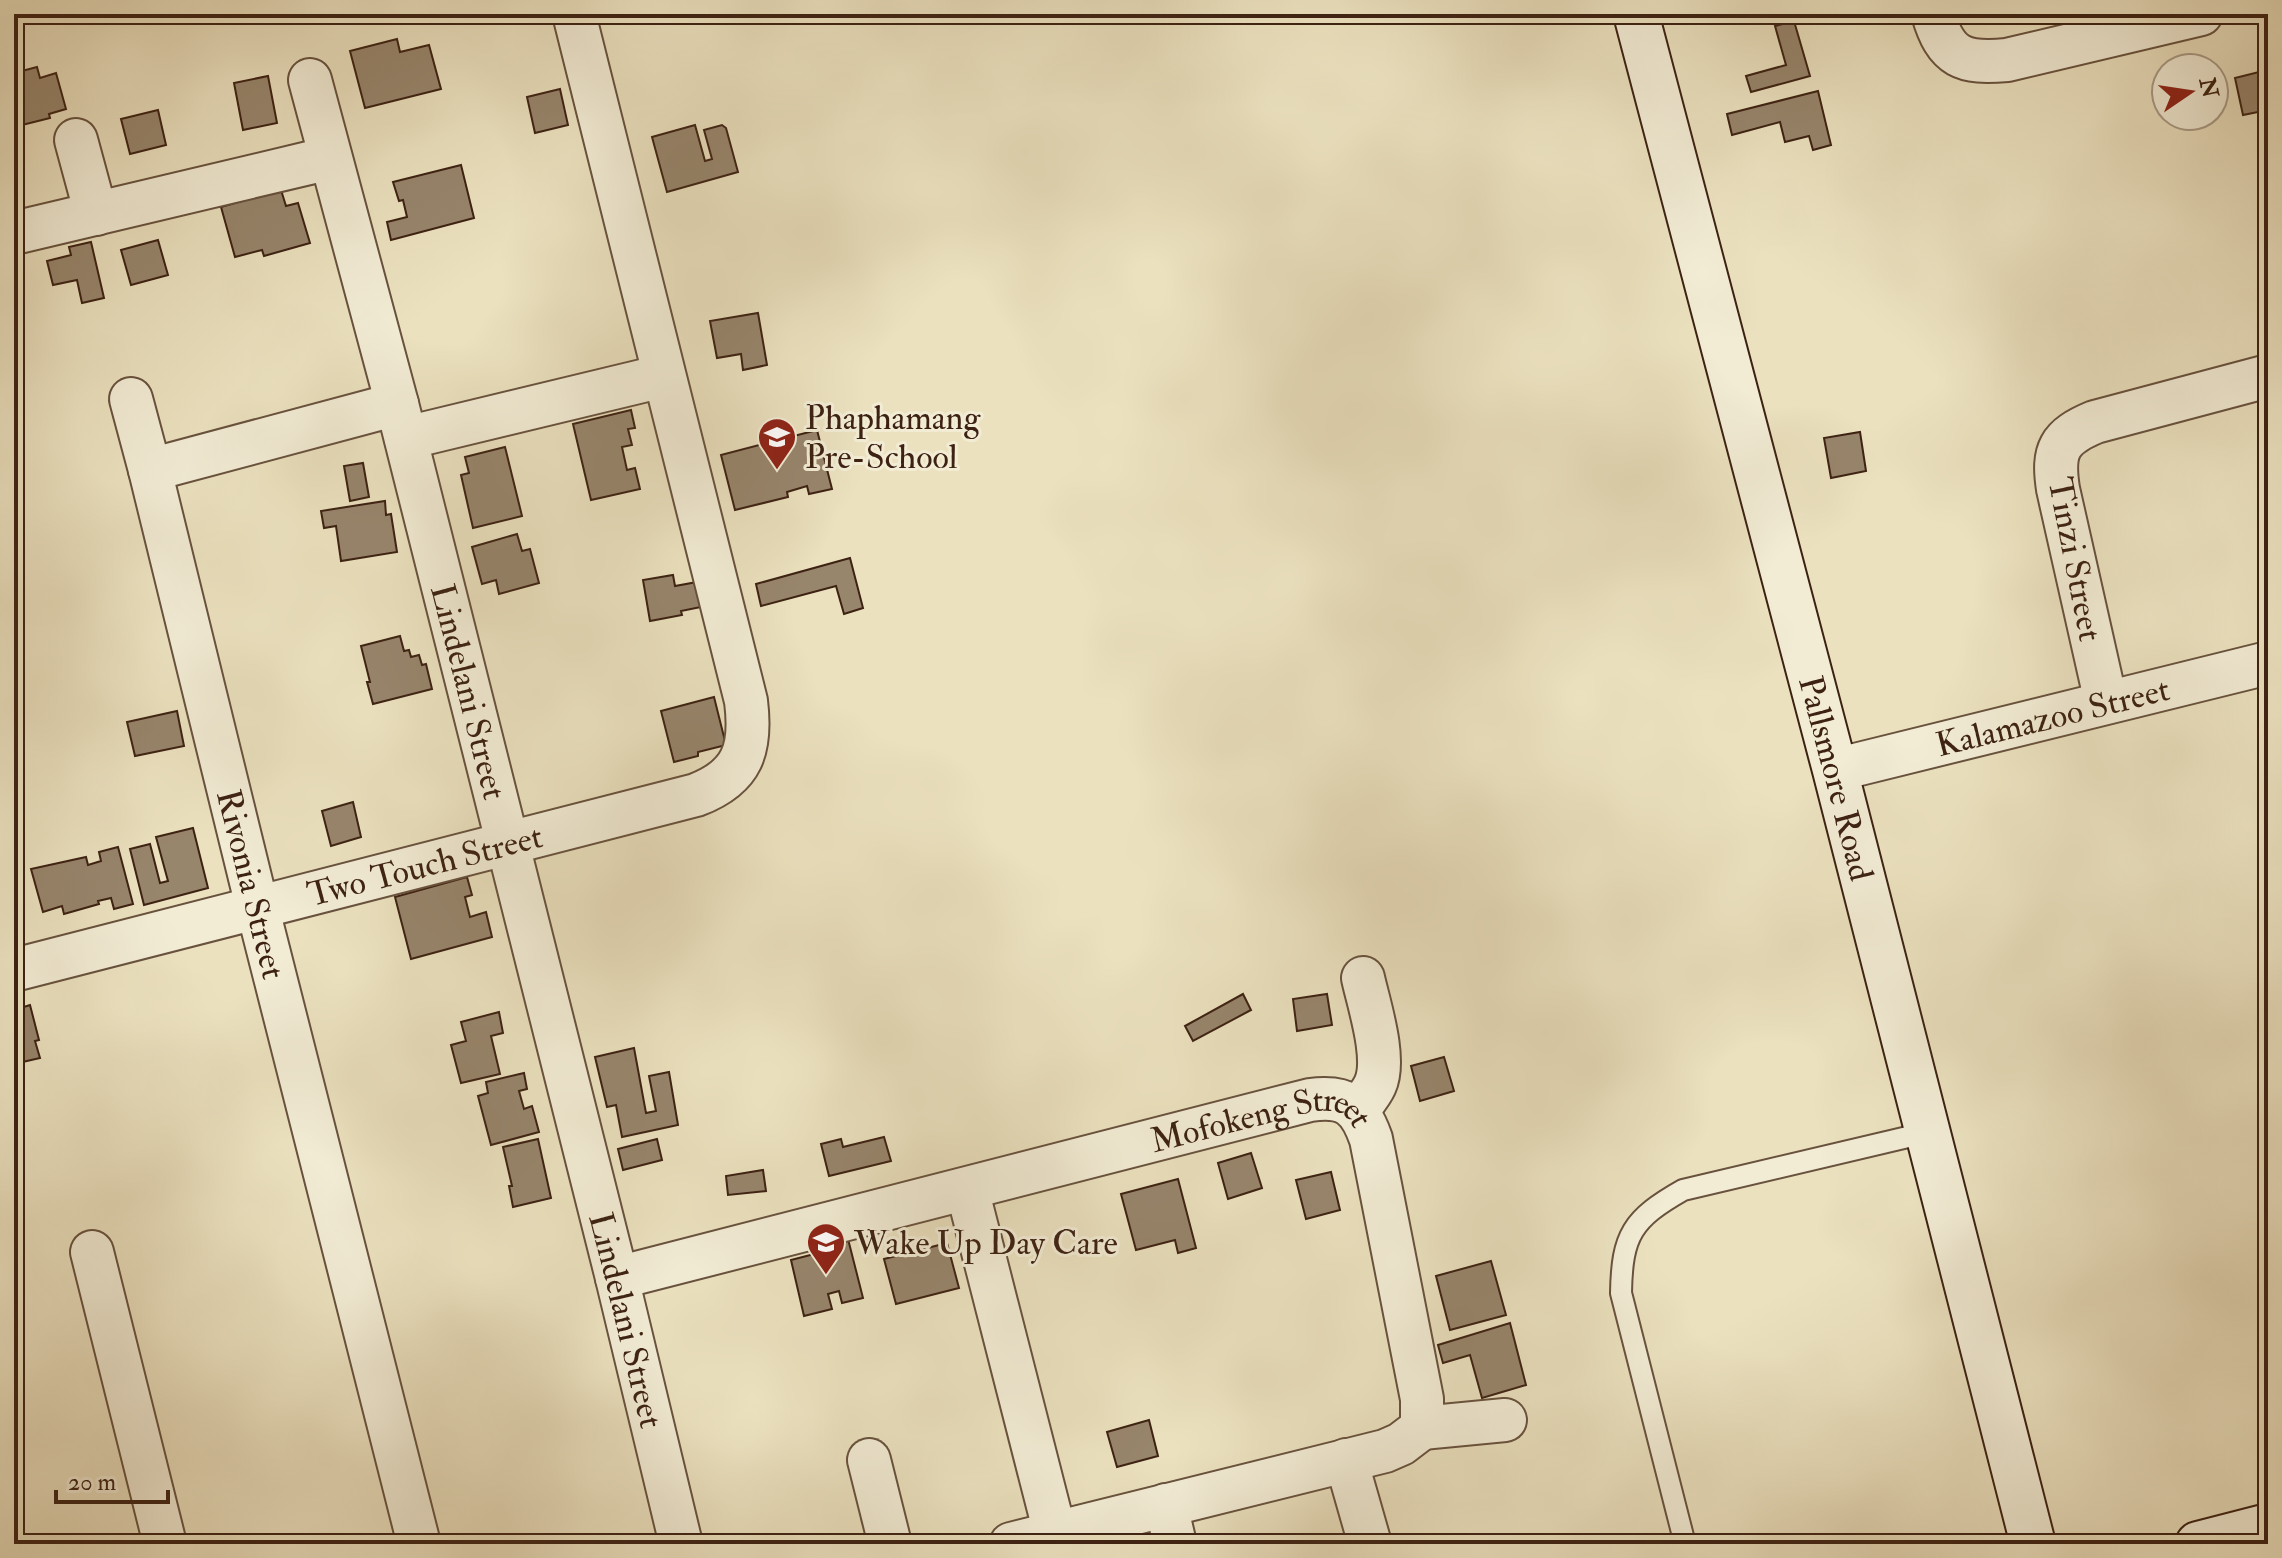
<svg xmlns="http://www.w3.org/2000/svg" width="2282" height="1558" font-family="'IM FELL Double Pica',serif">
  <rect width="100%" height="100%" fill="#ebe1bf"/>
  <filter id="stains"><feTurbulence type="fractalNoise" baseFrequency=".0025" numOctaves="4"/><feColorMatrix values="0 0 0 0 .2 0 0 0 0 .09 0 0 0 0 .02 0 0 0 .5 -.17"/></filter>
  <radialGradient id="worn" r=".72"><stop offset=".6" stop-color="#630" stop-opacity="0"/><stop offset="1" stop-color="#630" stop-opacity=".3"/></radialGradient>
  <!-- building -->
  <g fill="#97856c" stroke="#3d2213" stroke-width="2">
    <path d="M1794,21L1810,76L1751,92L1746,76L1786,65L1775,26Z"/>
    <path d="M397,39L400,52L429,45L441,89L365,108L350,51Z"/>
    <path d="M37,67L40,78L56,73L66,109L49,114L50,118L22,125L21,120L14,122V73Z"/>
    <path d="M2267,70L2268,110L2243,115L2235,78Z"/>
    <path d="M268,76L277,123L243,130L234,83Z"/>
    <path d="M560,89L568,125L535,133L527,97Z"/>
    <path d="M1818,91L1831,145L1813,150L1809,136L1785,142L1780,122L1732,135L1727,114Z"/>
    <path d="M158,110L166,145L130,154L121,119Z"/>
    <path d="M695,125L705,161L712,159L704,130L722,125L726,128L738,172L667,192L652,137Z"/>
    <path d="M461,165L474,218L391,240L387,222L407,217L403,200L399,201L393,182Z"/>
    <path d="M281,190L286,206L298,203L310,243L264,256L262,250L235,257L221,207Z"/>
    <path d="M158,240L168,275L131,285L121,250Z"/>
    <path d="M91,242L104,298L82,303L77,280L53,285L47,261L71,255L69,247Z"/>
    <path d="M758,313L767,365L743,370L741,354L717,358L710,321Z"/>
    <path d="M631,410L635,428L628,429L632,445L622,447L627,470L635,468L640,489L591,500L573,424Z"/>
    <path d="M817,430L832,489L809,494L807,486L787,492L788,497L735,510L721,455Z"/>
    <path d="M1860,432L1866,471L1831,478L1824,438Z"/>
    <path d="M505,447L522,516L473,528L461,475L469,473L465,457Z"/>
    <path d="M363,463L369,497L350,501L344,466Z"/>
    <path d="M385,501L386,515L391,514L397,552L341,561L336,526L324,528L321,511Z"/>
    <path d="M517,534L522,551L530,549L539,583L499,594L496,580L482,584L472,547Z"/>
    <path d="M850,558L863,608L844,614L836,586L761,606L756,584Z"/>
    <path d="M673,575L675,586L697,582L701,607L681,611L682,615L650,621L643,580Z"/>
    <path d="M400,636L404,651L409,650L411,657L419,655L422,665L426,664L432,689L373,704L367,682H370L361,646Z"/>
    <path d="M714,697L726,745L698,752V756L674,762L661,711Z"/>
    <path d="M177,711L184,746L135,756L127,722Z"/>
    <path d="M353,802L361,837L331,846L322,811Z"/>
    <path d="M193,828L208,888L144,905L130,849L150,844L160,883L168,881L156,837Z"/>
    <path d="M118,847L133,904L114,909L111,898L98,901L99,904L64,914L62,906L43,912L31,869L86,857L88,865L101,861L99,852Z"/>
    <path d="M467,877L472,895L465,897L470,917L486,912L492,937L411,959L395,897Z"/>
    <path d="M1243,994L1251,1010L1193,1041L1185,1026Z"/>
    <path d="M1327,994L1332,1025L1297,1031L1293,999Z"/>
    <path d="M30,1005L39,1040L35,1041L40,1058L14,1064V1010Z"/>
    <path d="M499,1012L503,1033L491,1036L500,1074L461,1083L451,1045L466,1041L461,1022Z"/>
    <path d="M634,1048L646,1113L656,1111L649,1076L669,1072L678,1125L622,1137L616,1105L607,1107L595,1057Z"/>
    <path d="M1444,1057L1454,1091L1420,1101L1411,1066Z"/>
    <path d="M524,1073L527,1089L519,1091L524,1109L532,1106L539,1132L491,1145L478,1096L488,1093L486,1082Z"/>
    <path d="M884,1137L891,1161L829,1176L821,1144L841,1139L843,1147Z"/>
    <path d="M538,1139L551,1198L513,1207L509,1186H512L503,1147Z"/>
    <path d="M657,1139L662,1160L623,1170L618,1149Z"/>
    <path d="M1251,1153L1262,1188L1228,1199L1218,1163Z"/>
    <path d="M763,1170L766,1191L728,1195L726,1176Z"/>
    <path d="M1331,1172L1340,1210L1306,1219L1296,1180Z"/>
    <path d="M1178,1179L1196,1248L1178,1253L1175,1240L1136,1250L1121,1194Z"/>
    <path d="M847,1235L863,1298L842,1303L839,1291L828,1294L832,1309L804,1316L791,1260L822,1252L820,1242Z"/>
    <path d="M947,1243L959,1288L896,1304L884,1259Z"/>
    <path d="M1491,1261L1506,1315L1450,1330L1436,1276Z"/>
    <path d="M1510,1323L1526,1385L1482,1398L1470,1355L1443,1363L1438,1345Z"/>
    <path d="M1149,1420L1158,1456L1117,1467L1107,1432Z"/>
  </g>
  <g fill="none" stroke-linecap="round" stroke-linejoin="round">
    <defs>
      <path id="lane" d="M1685,1544L1621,1293C1622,1235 1632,1219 1683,1190L1929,1132"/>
      <g id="street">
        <path d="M1933,14C1946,58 1963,64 2007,60L2201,14"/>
        <path id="s1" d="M310,80L397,404L617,1278L681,1544"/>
        <path d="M76,140L96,214"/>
        <path d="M14,233L330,158"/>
        <path d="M131,399L150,470"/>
        <path id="s2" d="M397,404L150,470L257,906L419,1544"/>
        <path d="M406,438L663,376"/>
        <path d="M2106,702L2058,489C2052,450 2059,437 2095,422L2268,376"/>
        <path id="s3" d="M1835,770L2268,663"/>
        <path id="s4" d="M14,970L696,795C743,777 752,749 746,701L574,14"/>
        <path d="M1357,1111C1363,1103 1371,1094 1375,1085C1387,1059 1369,1005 1363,978"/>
        <path d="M967,1189L1055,1533"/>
        <path d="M92,1252L165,1544"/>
        <path id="s5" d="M617,1278L1310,1100C1346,1095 1359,1105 1371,1139L1422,1399V1428L1401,1444L1385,1451L1011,1544"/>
        <path d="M1422,1428L1505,1420"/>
        <path d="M869,1460L890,1544"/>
        <path d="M1346,1460L1370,1544"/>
        <path d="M1166,1505L1175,1544"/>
      </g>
      <g id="secondary">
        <path id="s6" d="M1636,14L1835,770L2033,1544"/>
        <path d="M2198,1544L2268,1526"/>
      </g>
    </defs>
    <!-- lane casing -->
    <use href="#lane" stroke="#68523e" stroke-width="24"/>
    <!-- street casing -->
    <use href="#street" stroke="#68523e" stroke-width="46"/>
    <!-- secondary casing -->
    <use href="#secondary" stroke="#3d2213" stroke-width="48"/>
    <!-- lane -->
    <use href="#lane" stroke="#f2ecd5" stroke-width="20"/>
    <!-- street -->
    <use href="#street" stroke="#f2ecd5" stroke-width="42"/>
    <!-- secondary -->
    <use href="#secondary" stroke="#f2ecd5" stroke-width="44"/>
  </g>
  <!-- icons -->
  <defs>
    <symbol id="school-pin" viewBox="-11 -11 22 30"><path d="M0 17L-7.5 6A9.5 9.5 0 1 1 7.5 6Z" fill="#8f2418" stroke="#f2ecd5"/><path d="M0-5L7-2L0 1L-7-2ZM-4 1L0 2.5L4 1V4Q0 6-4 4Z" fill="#fff"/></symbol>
  </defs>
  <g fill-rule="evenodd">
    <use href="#school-pin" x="755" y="415" width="44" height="60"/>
    <use href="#school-pin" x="804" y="1220" width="44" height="60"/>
  </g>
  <g text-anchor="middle" stroke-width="6" stroke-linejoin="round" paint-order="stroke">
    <!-- poi labels -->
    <g font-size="34" fill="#3d2213" stroke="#f2ecd5" text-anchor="start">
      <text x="805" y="429">Phaphamang<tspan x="805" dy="39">Pre-School</tspan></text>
      <text x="854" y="1254">Wake Up Day Care</text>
    </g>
    <!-- street labels -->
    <g font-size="34" fill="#3d2213" stroke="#f2ecd5">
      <text transform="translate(2076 559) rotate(79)" y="12">Tinzi Street</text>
      <text dy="12" stroke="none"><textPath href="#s1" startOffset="632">Lindelani Street</textPath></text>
      <text dy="12" stroke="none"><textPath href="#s3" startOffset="224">Kalamazoo Street</textPath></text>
      <text dy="12" stroke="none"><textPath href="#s6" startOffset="790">Pallsmore Road</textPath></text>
      <text dy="12" stroke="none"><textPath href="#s4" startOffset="424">Two Touch Street</textPath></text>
      <text dy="12" stroke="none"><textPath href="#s2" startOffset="682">Rivonia Street</textPath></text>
      <text dy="12" stroke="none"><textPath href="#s5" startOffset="666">Mofokeng Street</textPath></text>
      <text dy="12" stroke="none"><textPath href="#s1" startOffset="1280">Lindelani Street</textPath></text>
    </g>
  </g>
  <!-- margin -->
  <rect width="2282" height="1558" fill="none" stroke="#ebe1bf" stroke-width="48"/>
  <rect x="16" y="16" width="2250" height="1526" fill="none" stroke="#3d2213" stroke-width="4"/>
  <rect x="24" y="24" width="2234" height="1510" fill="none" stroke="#3d2213" stroke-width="2"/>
  <!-- north arrow -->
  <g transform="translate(2190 92) rotate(77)"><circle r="38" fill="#f2ecd5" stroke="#aa9b87" stroke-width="2"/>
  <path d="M0-6L14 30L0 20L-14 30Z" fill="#8f2418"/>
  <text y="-12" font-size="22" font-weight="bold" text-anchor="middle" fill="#3d2213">N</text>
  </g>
  <!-- scale -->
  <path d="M56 1490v12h112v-12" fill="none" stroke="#3d2213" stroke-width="4"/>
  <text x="68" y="1490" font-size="24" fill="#3d2213" stroke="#f2ecd5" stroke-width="6" paint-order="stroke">20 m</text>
  <rect width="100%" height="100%" filter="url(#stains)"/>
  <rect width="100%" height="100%" fill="url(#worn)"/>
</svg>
